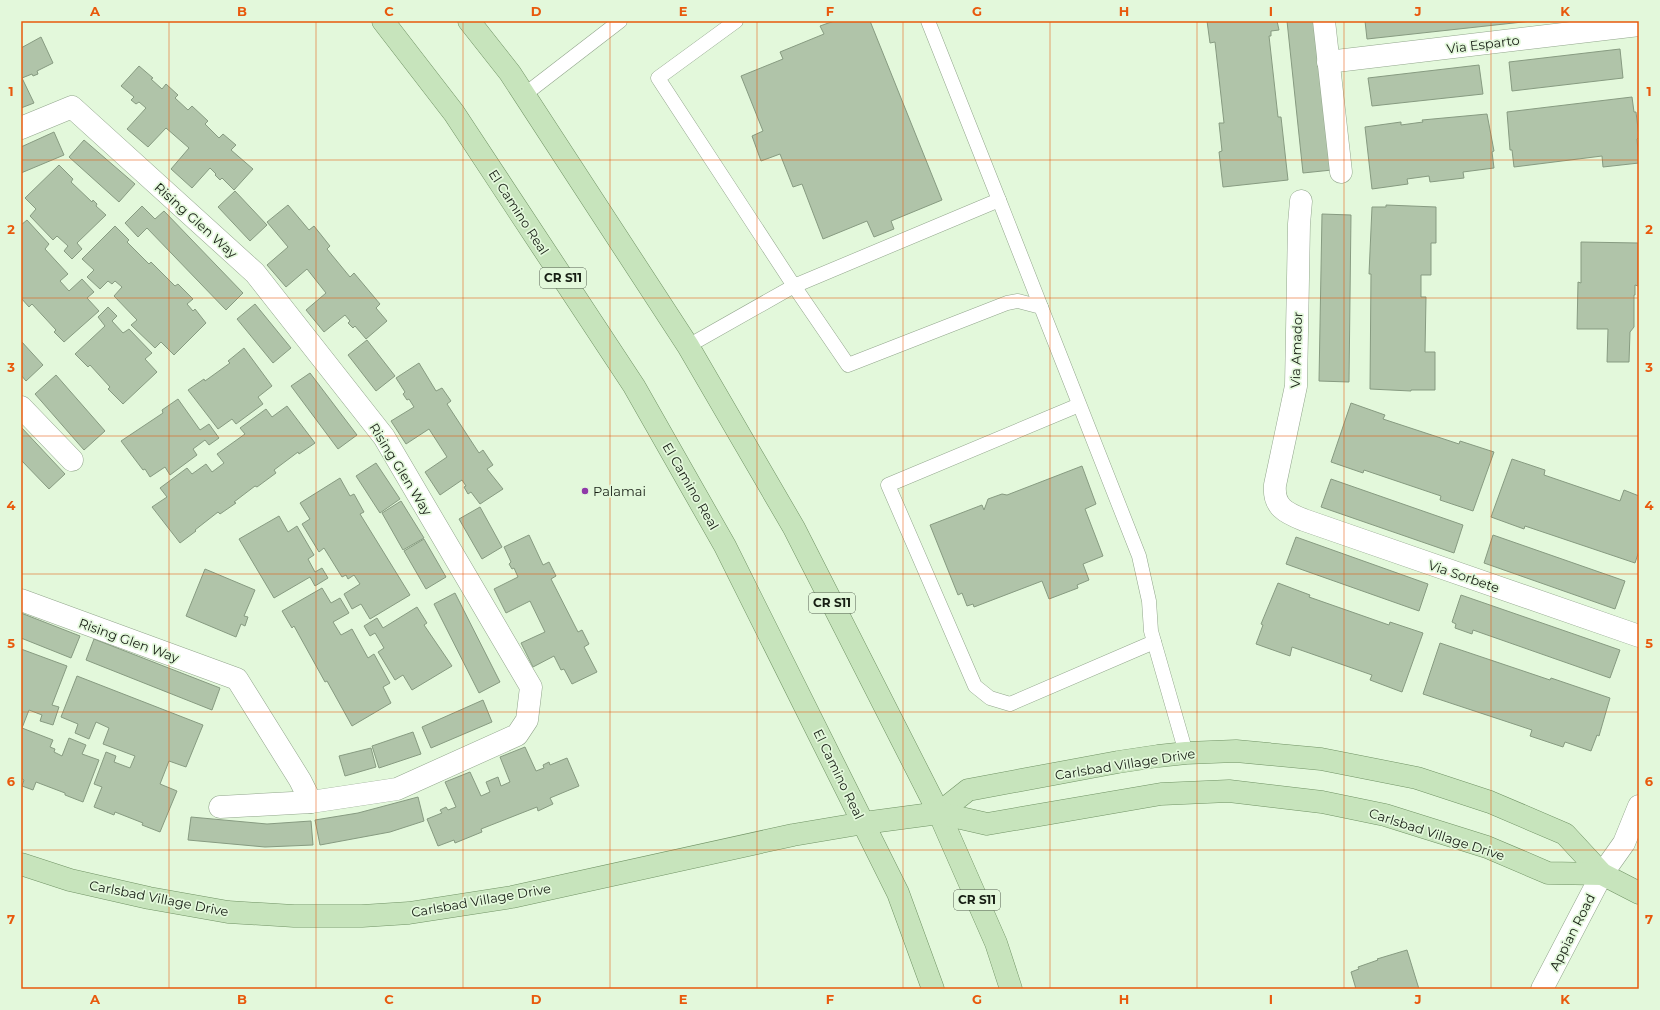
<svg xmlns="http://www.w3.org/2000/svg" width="1660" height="1010" font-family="Montserrat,sans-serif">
  <rect width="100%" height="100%" fill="#e3f8db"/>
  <!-- building -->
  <g fill="#b0c4a9" stroke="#879b81">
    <path d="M834,21H870L942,200L891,221L894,229L874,237L867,221L823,239L802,184L793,187L780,154L761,161L752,136L763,131L741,76L783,59L780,52L824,34L820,26Z"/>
    <path d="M1207,21H1277L1279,30L1271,31V36H1269L1278,117H1281L1288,180L1223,187L1219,152L1222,151L1219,123H1224L1215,42L1210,43Z"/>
    <path d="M1287,21H1316L1332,170L1303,173Z"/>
    <path d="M1365,21H1532L1367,39Z"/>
    <path d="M41,37L53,63L37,71L38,74L33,76L32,74L22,78L34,103L21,108V48Z"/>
    <path d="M1620,49L1623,78L1512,91L1509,62Z"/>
    <path d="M1479,65L1483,94L1372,106L1368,78Z"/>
    <path d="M139,66L153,78L151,79L162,89L166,84L178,95L175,98L188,110L192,106L208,121L205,124L219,138L223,134L236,145L231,150L253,169L234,190L222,178L220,180L215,175L216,174L210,168L192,188L171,169L189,148L166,128L148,147L127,129L146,108L139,102L136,104L131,100L134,97L121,86Z"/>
    <path d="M1632,97L1634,112H1636L1639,137L1637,139L1639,163L1603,167L1602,156L1514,167L1512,150H1510L1507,112Z"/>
    <path d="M1487,114L1494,151L1492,152L1494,168L1463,172L1464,178L1430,182L1429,176L1407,179L1408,184L1372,189L1365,127L1401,122V125L1423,122L1422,120Z"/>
    <path d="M54,132L64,155L21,173V147Z"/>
    <path d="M84,140L135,184L119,202L69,157Z"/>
    <path d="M59,165L73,179L71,182L92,202L93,200L97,204L96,206L106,215L77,243L82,249L72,259L64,251L68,246L57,236L53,240L30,216L36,209L25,198Z"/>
    <path d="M235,191L267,225L250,241L218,207Z"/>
    <path d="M288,205L309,230L314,226L330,246L327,249L350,277L354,273L380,304L376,308L387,321L366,339L355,326L353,328L348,323L350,321L345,315L324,332L306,310L326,293L307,269L286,287L267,265L288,247L267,222Z"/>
    <path d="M1386,205L1436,207V243H1431V275H1421V297H1426L1425,352H1435V390H1411V391L1370,389L1371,274H1369L1372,207H1386Z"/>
    <path d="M142,206L155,219L164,211L243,293L226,310L147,228L138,237L125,223Z"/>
    <path d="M1322,214L1351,215L1349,382L1319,381Z"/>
    <path d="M27,220L49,244L45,249L68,274L60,281L69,291L82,279L94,292L87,298L99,311L64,342L54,332L56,330L32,304L29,307L21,298V225Z"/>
    <path d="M115,226L129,240L127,242L149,264L151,262L175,286L178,284L193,299L187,304L193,311L195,309L206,323L174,355L161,342L155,348L131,325L137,320L114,296L122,287L115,281L112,284L108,281L100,289L87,277L94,270L82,259Z"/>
    <path d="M1581,242L1638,243V286L1635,285V295H1634V327L1630,332L1629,362H1607L1608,329H1577L1578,282L1581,283Z"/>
    <path d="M255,304L291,348L273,363L237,319Z"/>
    <path d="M108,307L117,316L112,321L123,333L129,329L152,353L145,359L157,372L123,404L108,389L110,387L90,365L88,367L75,354L105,326L98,317Z"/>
    <path d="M367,340L395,376L376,391L348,355Z"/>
    <path d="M21,341L43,365L26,381L21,375Z"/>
    <path d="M244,348L272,386L258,397L263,404L236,424L232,419L218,429L188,390L204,379L205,381L230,363L228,361Z"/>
    <path d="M419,363L436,391L442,388L451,401L447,404L479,453L483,450L493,465L487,469L503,489L480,504L471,492L468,494L464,487L466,486L462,480L440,495L425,472L447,457L429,429L406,444L391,421L414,407L409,399L407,400L403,394L405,392L396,378Z"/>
    <path d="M310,373L357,435L338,449L291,386Z"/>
    <path d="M56,375L105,431L84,450L35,394Z"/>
    <path d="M178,399L200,430L209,424L219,438L209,445L205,440L193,449L197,455L170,475L165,467L150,477L145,469L143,470L121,441L163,413L162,410Z"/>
    <path d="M1351,403L1385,415L1383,419L1459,444L1460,441L1494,452L1473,511L1440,500L1441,496L1364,470L1363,473L1331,462Z"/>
    <path d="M287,406L315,443L299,454L298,452L274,470L276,473L257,487L255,486L234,502L236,503L220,514L218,512L195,530L196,531L180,543L152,507L167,497L160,488L187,468L192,474L206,464L212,472L224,463L217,454L245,434L240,428L266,409L272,417Z"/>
    <path d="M21,427L65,474L49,489L21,460Z"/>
    <path d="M1512,459L1545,470L1544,475L1620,501L1624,490L1639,496V551L1635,563L1525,526L1524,529L1491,517Z"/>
    <path d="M376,463L400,499L380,513L356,476Z"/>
    <path d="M1082,466L1096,504L1085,509L1103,556L1083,564L1089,580L1077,585L1078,588L1049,599L1042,581L974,607L973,604L967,606L962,593L958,595L930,525L982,505L984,510L988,499L1002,494L1007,495Z"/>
    <path d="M340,478L350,496L354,494L364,512L360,514L410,595L370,619L361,604L352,609L344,594L360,584L354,575L348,579L346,575L342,577L324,548L319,552L302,524L310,519L300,503Z"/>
    <path d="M1331,479L1463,525L1454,553L1321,507Z"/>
    <path d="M401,501L424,538L403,550L382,513Z"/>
    <path d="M480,507L502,547L482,559L459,519Z"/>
    <path d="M279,516L288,532L297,526L314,555L308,559L315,572L322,568L328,578L315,586L310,577L274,598L239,539Z"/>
    <path d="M529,535L543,565L549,562L556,576L551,579L578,632L582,630L589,644L584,647L597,672L572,684L564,669L561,670L554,656L533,667L521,643L545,632L530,601L506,613L494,589L518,577L514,568L512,569L509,564L511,562L504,547Z"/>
    <path d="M1493,535L1625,581L1615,609L1484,563Z"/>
    <path d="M1296,537L1428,584L1419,611L1286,564Z"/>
    <path d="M424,539L446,577L426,589L404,551Z"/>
    <path d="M205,569L255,590L244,616L248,617L245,626L241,624L236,637L186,616Z"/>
    <path d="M1278,583L1310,595L1309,597L1389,625L1390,622L1423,633L1402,692L1370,680L1372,675L1292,647L1290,656L1256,644L1263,625L1261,624Z"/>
    <path d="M322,588L331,603L340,598L349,613L333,622L341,635L352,629L368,658L374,654L390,683L383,687L391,703L352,726L327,681L325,682L294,626L292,628L282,611Z"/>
    <path d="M455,593L500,682L479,693L434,604Z"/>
    <path d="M1461,595L1620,650L1610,678L1473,630L1472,634L1455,628L1456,624L1452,622Z"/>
    <path d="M417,607L427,623L424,625L452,666L412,690L403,675L395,680L378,652L384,648L375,633L370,636L364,626L377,618L383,628Z"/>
    <path d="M21,613L80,636L71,658L21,638Z"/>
    <path d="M94,639L220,688L212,710L86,660Z"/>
    <path d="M1440,643L1550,680L1551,678L1610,698L1599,736L1597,735L1591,751L1565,742L1563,747L1530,736L1532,730L1423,694Z"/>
    <path d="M21,649L67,666L52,705L59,707L53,725L40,721L42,715L29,710L22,728L53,740L50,747L55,749L54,752L62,756L69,738L86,745L82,754L99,760L83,802L65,795V793L36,782L33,790L22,786L24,780L21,778Z"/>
    <path d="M77,676L203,725L186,767L169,761L160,784L177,791L160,832L142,825L143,823L115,812L114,815L94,807L102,787L94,784L106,752L116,756L114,762L130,768L135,756L103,744L109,728L96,722L89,739L75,733L78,724L61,717Z"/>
    <path d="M483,700L492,722L431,748L422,727Z"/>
    <path d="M413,732L421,754L379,768L372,746Z"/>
    <path d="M525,747L536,771L544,768L543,765L549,762L550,765L567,758L579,786L550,798L553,804L538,811L537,807L481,829L482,832L455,843L454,840L438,846L427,819L442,813L440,810L446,807L448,810L456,807L445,782L470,772L481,796L490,792L486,782L498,777L501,786L510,782L500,757Z"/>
    <path d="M371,748L376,767L345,776L339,756Z"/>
    <path d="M418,797L424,821L390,832L320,845L315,820L358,813Z"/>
    <path d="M191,817L267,824L311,821L313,845L265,847L188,840Z"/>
    <path d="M1407,950L1419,989H1356L1351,972L1359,969L1358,967L1378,960L1377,959Z"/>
  </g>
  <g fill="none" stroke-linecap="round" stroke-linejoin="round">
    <defs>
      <g id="service">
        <path d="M736,21L658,78L794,286L999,200L928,21"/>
        <path d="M524,95L620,21"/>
        <path d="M999,200L1041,307"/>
        <path d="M688,346L794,286L848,365L1007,303L1018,301L1041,307L1139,556L1149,601L1151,631L1186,753"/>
        <path d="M1079,405L888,485L975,686L990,698L1010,704L1154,642"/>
      </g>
      <g id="minor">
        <path d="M1324,21L1341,172"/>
        <path d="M1328,62L1639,25"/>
        <path d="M21,128L72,107L255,273L384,437L531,687L527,720L517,735L397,789L311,802L220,807"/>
        <path d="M1301,201L1299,224L1296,386L1275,485C1273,507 1286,513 1304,520L1639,636"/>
        <path d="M21,407L72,460"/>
        <path d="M21,600L237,679L300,780L311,802"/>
        <path d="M1542,989L1602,874"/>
      </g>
      <path id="tertiary" d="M1602,874L1624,843L1639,806"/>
      <g id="primary">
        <path d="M383,21L454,113L634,386L725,546L898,893L933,989"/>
        <path d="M469,21L510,73L688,346L794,528L939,813L996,943L1011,989"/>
        <path d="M939,813L968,790L1118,762L1158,756L1186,753L1236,751L1321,759L1417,778L1490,802L1565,834L1602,874L1639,893"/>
        <path d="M21,864L70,880L149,898L228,912L294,916H362L409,913L512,897L793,835L864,823L939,813L987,824L1161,794L1229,791L1322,802L1385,815L1487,847L1548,873L1602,874"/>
      </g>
    </defs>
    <!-- service casing -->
    <use href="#service" stroke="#92a68c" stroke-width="15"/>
    <!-- minor casing -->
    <use href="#minor" stroke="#92a68c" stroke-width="23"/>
    <!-- tertiary casing -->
    <use href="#tertiary" stroke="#92a68c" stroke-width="23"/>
    <!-- primary casing -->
    <use href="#primary" stroke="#719365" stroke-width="23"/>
    <!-- service -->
    <use href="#service" stroke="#fff" stroke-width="14"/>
    <!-- minor -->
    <use href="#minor" stroke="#fff" stroke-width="22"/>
    <!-- tertiary -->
    <use href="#tertiary" stroke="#fff" stroke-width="22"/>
    <!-- primary -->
    <use href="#primary" stroke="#c7e4bc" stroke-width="22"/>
  </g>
  <!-- grid -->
  <path fill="none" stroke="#e8590c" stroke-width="1" stroke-opacity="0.55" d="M169,21V989M316,21V989M463,21V989M610,21V989M757,21V989M903,21V989M1050,21V989M1197,21V989M1344,21V989M1491,21V989M21,160H1639M21,298H1639M21,436H1639M21,574H1639M21,712H1639M21,850H1639"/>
  <!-- markers -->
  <circle fill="#8f3aa8" stroke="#e3f8db" stroke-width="1.5" cx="585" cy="491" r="4"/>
  <g text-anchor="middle" stroke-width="3.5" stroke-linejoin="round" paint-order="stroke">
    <!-- shield labels -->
    <g fill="#e3f8db" stroke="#545f50" stroke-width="1">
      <rect x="540" y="268" width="46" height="20" rx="3"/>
      <rect x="809" y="593" width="46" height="20" rx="3"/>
      <rect x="954" y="890" width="46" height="20" rx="3"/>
    </g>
    <g font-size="12" font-weight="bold" fill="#171e14">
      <text x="563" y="282">CR S11</text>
      <text x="832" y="607">CR S11</text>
      <text x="977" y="904">CR S11</text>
    </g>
    <!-- street labels -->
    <g font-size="13" fill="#171e14" stroke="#e3f8db">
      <text transform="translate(1483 44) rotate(-7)" y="5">Via Esparto</text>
      <text transform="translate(519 212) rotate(57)" y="5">El Camino Real</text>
      <text transform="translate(196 220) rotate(42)" y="5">Rising Glen Way</text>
      <text transform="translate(1296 350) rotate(-88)" y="5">Via Amador</text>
      <text transform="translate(401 469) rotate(58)" y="5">Rising Glen Way</text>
      <text transform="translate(691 486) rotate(60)" y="5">El Camino Real</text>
      <text transform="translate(1464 576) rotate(19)" y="5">Via Sorbete</text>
      <text transform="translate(129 640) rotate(20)" y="5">Rising Glen Way</text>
      <text transform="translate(1125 764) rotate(-9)" y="5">Carlsbad Village Drive</text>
      <text transform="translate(839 774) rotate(64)" y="5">El Camino Real</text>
      <text transform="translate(1437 834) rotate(18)" y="5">Carlsbad Village Drive</text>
      <text transform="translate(159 898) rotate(11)" y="5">Carlsbad Village Drive</text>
      <text transform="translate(481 900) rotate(-10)" y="5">Carlsbad Village Drive</text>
      <text transform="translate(1572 932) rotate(-63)" y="5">Appian Road</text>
    </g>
    <!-- poi labels -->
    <g font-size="13" fill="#171e14" stroke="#e3f8db" text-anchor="start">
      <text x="593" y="496">Palamai</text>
    </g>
  </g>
  <!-- border -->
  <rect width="1660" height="1010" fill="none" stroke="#e3f8db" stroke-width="44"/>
  <rect x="22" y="22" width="1616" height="966" fill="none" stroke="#e8590c" stroke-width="1.5"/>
  <g font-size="13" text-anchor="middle" font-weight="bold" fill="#e8590c">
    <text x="95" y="16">A</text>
    <text x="242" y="16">B</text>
    <text x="389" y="16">C</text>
    <text x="536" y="16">D</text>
    <text x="683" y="16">E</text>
    <text x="830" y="16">F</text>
    <text x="977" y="16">G</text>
    <text x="1124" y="16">H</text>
    <text x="1271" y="16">I</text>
    <text x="1418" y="16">J</text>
    <text x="1565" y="16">K</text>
    <text x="11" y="96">1</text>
    <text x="1649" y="96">1</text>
    <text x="11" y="234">2</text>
    <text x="1649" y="234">2</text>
    <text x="11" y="372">3</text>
    <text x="1649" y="372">3</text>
    <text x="11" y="510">4</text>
    <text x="1649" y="510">4</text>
    <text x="11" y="648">5</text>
    <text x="1649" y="648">5</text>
    <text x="11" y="786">6</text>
    <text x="1649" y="786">6</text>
    <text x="11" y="924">7</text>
    <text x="1649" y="924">7</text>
    <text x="95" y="1004">A</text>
    <text x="242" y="1004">B</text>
    <text x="389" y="1004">C</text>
    <text x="536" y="1004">D</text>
    <text x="683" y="1004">E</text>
    <text x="830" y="1004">F</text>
    <text x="977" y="1004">G</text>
    <text x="1124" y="1004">H</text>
    <text x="1271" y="1004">I</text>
    <text x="1418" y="1004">J</text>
    <text x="1565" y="1004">K</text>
  </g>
</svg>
